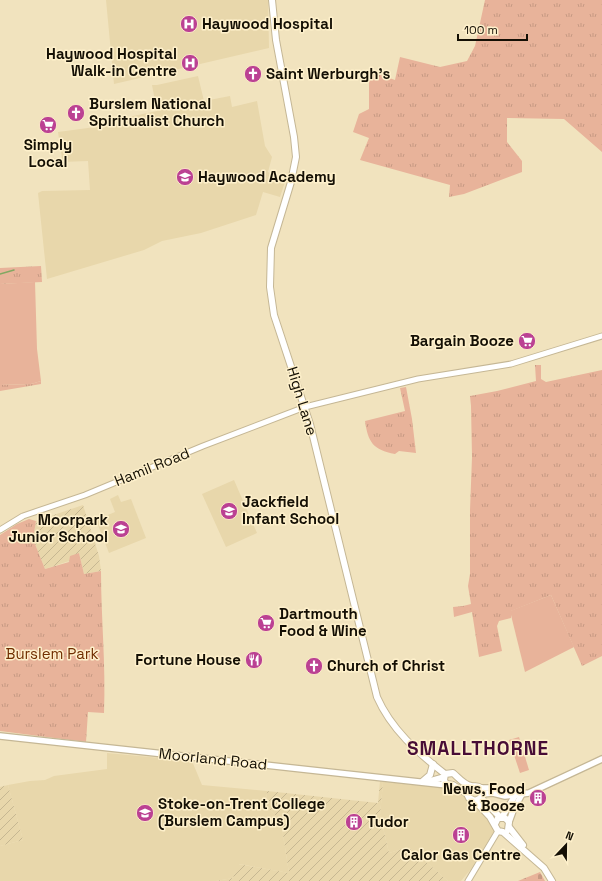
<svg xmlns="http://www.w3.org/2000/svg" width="602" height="881" font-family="'Space Grotesk',sans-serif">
  <defs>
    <pattern id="industrial-furrows" width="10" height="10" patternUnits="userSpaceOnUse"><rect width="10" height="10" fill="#e8d7ab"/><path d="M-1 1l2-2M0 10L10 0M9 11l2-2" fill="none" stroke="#c6b792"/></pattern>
    <pattern id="cemetery-stones" width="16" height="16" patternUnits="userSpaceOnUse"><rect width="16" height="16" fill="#e8b39a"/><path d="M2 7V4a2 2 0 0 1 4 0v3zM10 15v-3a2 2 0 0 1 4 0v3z" fill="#c69983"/></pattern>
    <pattern id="park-tufts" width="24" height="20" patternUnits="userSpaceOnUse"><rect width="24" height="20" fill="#e8b39a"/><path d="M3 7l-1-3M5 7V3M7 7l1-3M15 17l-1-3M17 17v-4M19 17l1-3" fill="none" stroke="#c69983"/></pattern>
  </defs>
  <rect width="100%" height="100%" fill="#f1e3be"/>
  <!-- built -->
  <g fill="#e8d7ab">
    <path d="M106,0H268L269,48L114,84Z"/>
    <path d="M198,76L204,101L230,96L232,107L257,101L265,146L272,157L268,172L275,176L286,179L280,197L263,192L256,215L201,233L162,241L144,250L47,279L38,193L42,191L90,190L88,161L35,163V160L62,158L58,132L125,123L124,118L157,111L152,85H157Z"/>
    <path d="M234,480L257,533L226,547L202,494Z"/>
    <path d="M118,495L121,502L131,499L146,538L109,553L96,520L115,512L110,499Z"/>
    <path d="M107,753L192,761L202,785L267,791L266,805L281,822L289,873L239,864L233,878L216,881H0V846L23,840L8,785L30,781L45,780L54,776L107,769Z"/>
    <path d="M383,782L429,784L444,786L459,792L469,800L492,822L494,831L471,869L461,881H448L409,847L389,853L380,815Z"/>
  </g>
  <!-- industrial -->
  <g fill="url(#industrial-furrows)">
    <path d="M83,505L99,556L101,571L84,574L79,553L69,561L45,569L33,539L36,521Z"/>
    <path d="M380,781L383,782L380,815L389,853L409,847L448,881H216L233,878L238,864L289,873L281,822L266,805L267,791L378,803Z"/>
    <path d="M8,785L23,840L0,846V787Z"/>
  </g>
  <!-- green -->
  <g fill="#e8b39a">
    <path d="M35,282L37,349L41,381L31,384L0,385V284Z"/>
    <path d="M551,595L574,647L525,672L510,611Z"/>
    <path d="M519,737L529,770L520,773L509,740Z"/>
  </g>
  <!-- cemetery -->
  <path fill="url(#cemetery-stones)" d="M540,872L545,881H518Z"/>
  <!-- park -->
  <g fill="url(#park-tufts)">
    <path d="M485,0H602V152L564,119L507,118V142L522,161V172L464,194L449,197L450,185L360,160L369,138L353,132L359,114L369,109V71L395,80L400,57L440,67L467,61L475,46Z"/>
    <path d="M41,266L42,282L0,284V268Z"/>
    <path d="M535,365H541V379L546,382L602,370V656L582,666L551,595L511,611V618L499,621L497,626L502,651L479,657L472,612L454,617L453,607L463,606L471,604L468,586L470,574V510L472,457L471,406L470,396L497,391L536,381Z"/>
    <path d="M41,381V384L0,391V385L31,384Z"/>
    <path d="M406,387L412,419L416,453L399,451L395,454C373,450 368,442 365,421L405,411L400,388Z"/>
    <path d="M29,519L36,521L33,539L45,569L69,562L70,556L79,553L84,574L101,571C101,618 106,665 104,713L88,712L86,742L0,731V535L17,524Z"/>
  </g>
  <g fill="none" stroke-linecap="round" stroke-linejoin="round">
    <!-- stream -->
    <path stroke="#82a862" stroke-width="1.5" d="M0,274L14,270"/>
    <defs>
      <g id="tertiary">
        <path d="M0,530L23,516L85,495L203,446L305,407L418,379L511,364L602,336"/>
        <path d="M468,881L498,831"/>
      </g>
      <g id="secondary">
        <path d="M0,736L447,785"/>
        <path d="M430,781L444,777"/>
        <path d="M481,788H491L514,794"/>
        <path d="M482,794L493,793L505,796L529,793L602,759"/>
        <path d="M502,817L516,794"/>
        <path d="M509,822L513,811L522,794"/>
      </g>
      <g id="primary">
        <path d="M272,0L276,40L294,137L296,157L291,182L271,248L270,287L274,315L310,424L377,697C391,729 418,753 445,774"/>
        <path d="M423,781L430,775L433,764"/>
        <path d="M481,798L500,817"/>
        <path d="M475,801L479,799L482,796L481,788C477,785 475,787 471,786C463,784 458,777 453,773L445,774L444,780L446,784L453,785L467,794L469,798L475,801L490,817L498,831L503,832L544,868L552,881"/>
        <path d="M495,824L498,818H505L509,822L508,830"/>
        <path d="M509,827L523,845"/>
      </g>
    </defs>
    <!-- tertiary casing -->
    <use href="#tertiary" stroke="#c5b795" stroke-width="7"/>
    <!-- secondary casing -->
    <use href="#secondary" stroke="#c5b795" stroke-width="8"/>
    <!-- primary casing -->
    <use href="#primary" stroke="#c5b795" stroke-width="8"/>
    <!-- tertiary -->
    <use href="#tertiary" stroke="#fff" stroke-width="5"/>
    <!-- secondary -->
    <use href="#secondary" stroke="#fff" stroke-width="5.5"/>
    <!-- primary -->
    <use href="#primary" stroke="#fff" stroke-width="6"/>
  </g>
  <!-- icons -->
  <defs>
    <symbol id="hospital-disc" viewBox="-11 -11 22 22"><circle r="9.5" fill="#bb4193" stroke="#fef0cb"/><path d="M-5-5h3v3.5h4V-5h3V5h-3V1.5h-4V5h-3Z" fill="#fff"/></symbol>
    <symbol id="church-disc" viewBox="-11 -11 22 22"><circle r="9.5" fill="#bb4193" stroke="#fef0cb"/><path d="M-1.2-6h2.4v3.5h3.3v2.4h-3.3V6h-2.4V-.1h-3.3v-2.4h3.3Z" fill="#fff"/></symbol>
    <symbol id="supermarket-disc" viewBox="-11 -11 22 22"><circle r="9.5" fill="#bb4193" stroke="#fef0cb"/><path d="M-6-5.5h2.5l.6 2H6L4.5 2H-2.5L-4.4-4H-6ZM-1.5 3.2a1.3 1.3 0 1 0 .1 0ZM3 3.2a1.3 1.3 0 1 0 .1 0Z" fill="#fff"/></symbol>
    <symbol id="school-disc" viewBox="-11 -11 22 22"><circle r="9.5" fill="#bb4193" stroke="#fef0cb"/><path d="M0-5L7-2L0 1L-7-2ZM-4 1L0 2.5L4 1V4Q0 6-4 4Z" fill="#fff"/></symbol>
    <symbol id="restaurant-disc" viewBox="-11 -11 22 22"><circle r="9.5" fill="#bb4193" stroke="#fef0cb"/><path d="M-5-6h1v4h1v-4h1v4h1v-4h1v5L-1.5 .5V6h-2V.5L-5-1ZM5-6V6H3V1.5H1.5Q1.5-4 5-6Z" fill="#fff"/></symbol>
    <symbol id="building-disc" viewBox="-11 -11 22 22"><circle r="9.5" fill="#bb4193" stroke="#fef0cb"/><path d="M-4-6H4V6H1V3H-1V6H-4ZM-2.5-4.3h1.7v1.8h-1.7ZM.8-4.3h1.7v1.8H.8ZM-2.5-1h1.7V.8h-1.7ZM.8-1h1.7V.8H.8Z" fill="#fff"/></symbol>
    <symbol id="university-disc" viewBox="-11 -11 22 22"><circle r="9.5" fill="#bb4193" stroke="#fef0cb"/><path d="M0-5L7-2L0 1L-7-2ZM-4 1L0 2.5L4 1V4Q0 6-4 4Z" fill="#fff"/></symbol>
  </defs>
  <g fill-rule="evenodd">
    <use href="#hospital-disc" x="179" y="14" width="20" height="20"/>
    <use href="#hospital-disc" x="180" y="53" width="20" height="20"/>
    <use href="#church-disc" x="243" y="64" width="20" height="20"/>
    <use href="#church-disc" x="66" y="103" width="20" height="20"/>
    <use href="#supermarket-disc" x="38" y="115" width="20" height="20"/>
    <use href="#school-disc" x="175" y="167" width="20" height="20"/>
    <use href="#supermarket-disc" x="517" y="331" width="20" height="20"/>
    <use href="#school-disc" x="219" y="501" width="20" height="20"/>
    <use href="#school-disc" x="111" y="519" width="20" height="20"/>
    <use href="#supermarket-disc" x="256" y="613" width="20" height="20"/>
    <use href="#restaurant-disc" x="244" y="650" width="20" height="20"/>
    <use href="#church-disc" x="304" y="656" width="20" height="20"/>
    <use href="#building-disc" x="528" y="788" width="20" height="20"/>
    <use href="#university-disc" x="135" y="803" width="20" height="20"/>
    <use href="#building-disc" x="344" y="812" width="20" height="20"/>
    <use href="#building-disc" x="451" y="825" width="20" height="20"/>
  </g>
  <g text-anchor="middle" stroke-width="3" stroke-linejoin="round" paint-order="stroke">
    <!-- poi labels -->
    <g font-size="15" font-weight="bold" fill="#140f04" stroke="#fef0cb" text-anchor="start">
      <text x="202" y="29">Haywood Hospital</text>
      <text x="177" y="59" text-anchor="end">Haywood Hospital<tspan x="177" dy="17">Walk-in Centre</tspan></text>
      <text x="266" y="79">Saint Werburgh's</text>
      <text x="89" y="109">Burslem National<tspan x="89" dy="17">Spiritualist Church</tspan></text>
      <text x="48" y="150" text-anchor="middle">Simply<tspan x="48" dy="17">Local</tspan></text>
      <text x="198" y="182">Haywood Academy</text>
      <text x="514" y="346" text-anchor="end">Bargain Booze</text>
      <text x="242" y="507">Jackfield<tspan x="242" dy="17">Infant School</tspan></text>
      <text x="108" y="525" text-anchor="end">Moorpark<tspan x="108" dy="17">Junior School</tspan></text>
      <text x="279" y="619">Dartmouth<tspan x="279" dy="17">Food &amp; Wine</tspan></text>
      <text x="241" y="665" text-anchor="end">Fortune House</text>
      <text x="327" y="671">Church of Christ</text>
      <text x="525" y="794" text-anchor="end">News, Food<tspan x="525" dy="17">&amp; Booze</tspan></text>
      <text x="158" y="809">Stoke-on-Trent College<tspan x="158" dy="17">(Burslem Campus)</tspan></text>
      <text x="367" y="827">Tudor</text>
      <text x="461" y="860" text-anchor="middle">Calor Gas Centre</text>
    </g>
    <!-- street labels -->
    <g font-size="15" fill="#140f04" stroke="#fef0cb">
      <text transform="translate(302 401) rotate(73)" y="5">High Lane</text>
      <text transform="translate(152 467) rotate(-22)" y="5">Hamil Road</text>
      <text transform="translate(213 759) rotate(6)" y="5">Moorland Road</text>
    </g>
    <!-- park labels -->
    <g font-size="15" fill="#712e01" stroke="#fef0cb">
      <text x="52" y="659">Burslem Park</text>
    </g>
    <!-- district labels -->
    <g font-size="19" font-weight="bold" letter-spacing="1" fill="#480d36" stroke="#fef0cb">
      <text x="478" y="755">SMALLTHORNE</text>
    </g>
  </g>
  <!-- north arrow -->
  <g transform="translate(566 845) rotate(22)" stroke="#fef0cb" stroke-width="3" paint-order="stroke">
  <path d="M0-3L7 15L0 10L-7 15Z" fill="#140f04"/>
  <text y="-6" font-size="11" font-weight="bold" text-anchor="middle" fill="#140f04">N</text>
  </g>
  <!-- scale -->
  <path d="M458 34v6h69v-6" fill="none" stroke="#140f04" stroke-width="2"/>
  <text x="464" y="34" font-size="12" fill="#140f04" stroke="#fef0cb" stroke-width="3" paint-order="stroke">100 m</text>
</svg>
